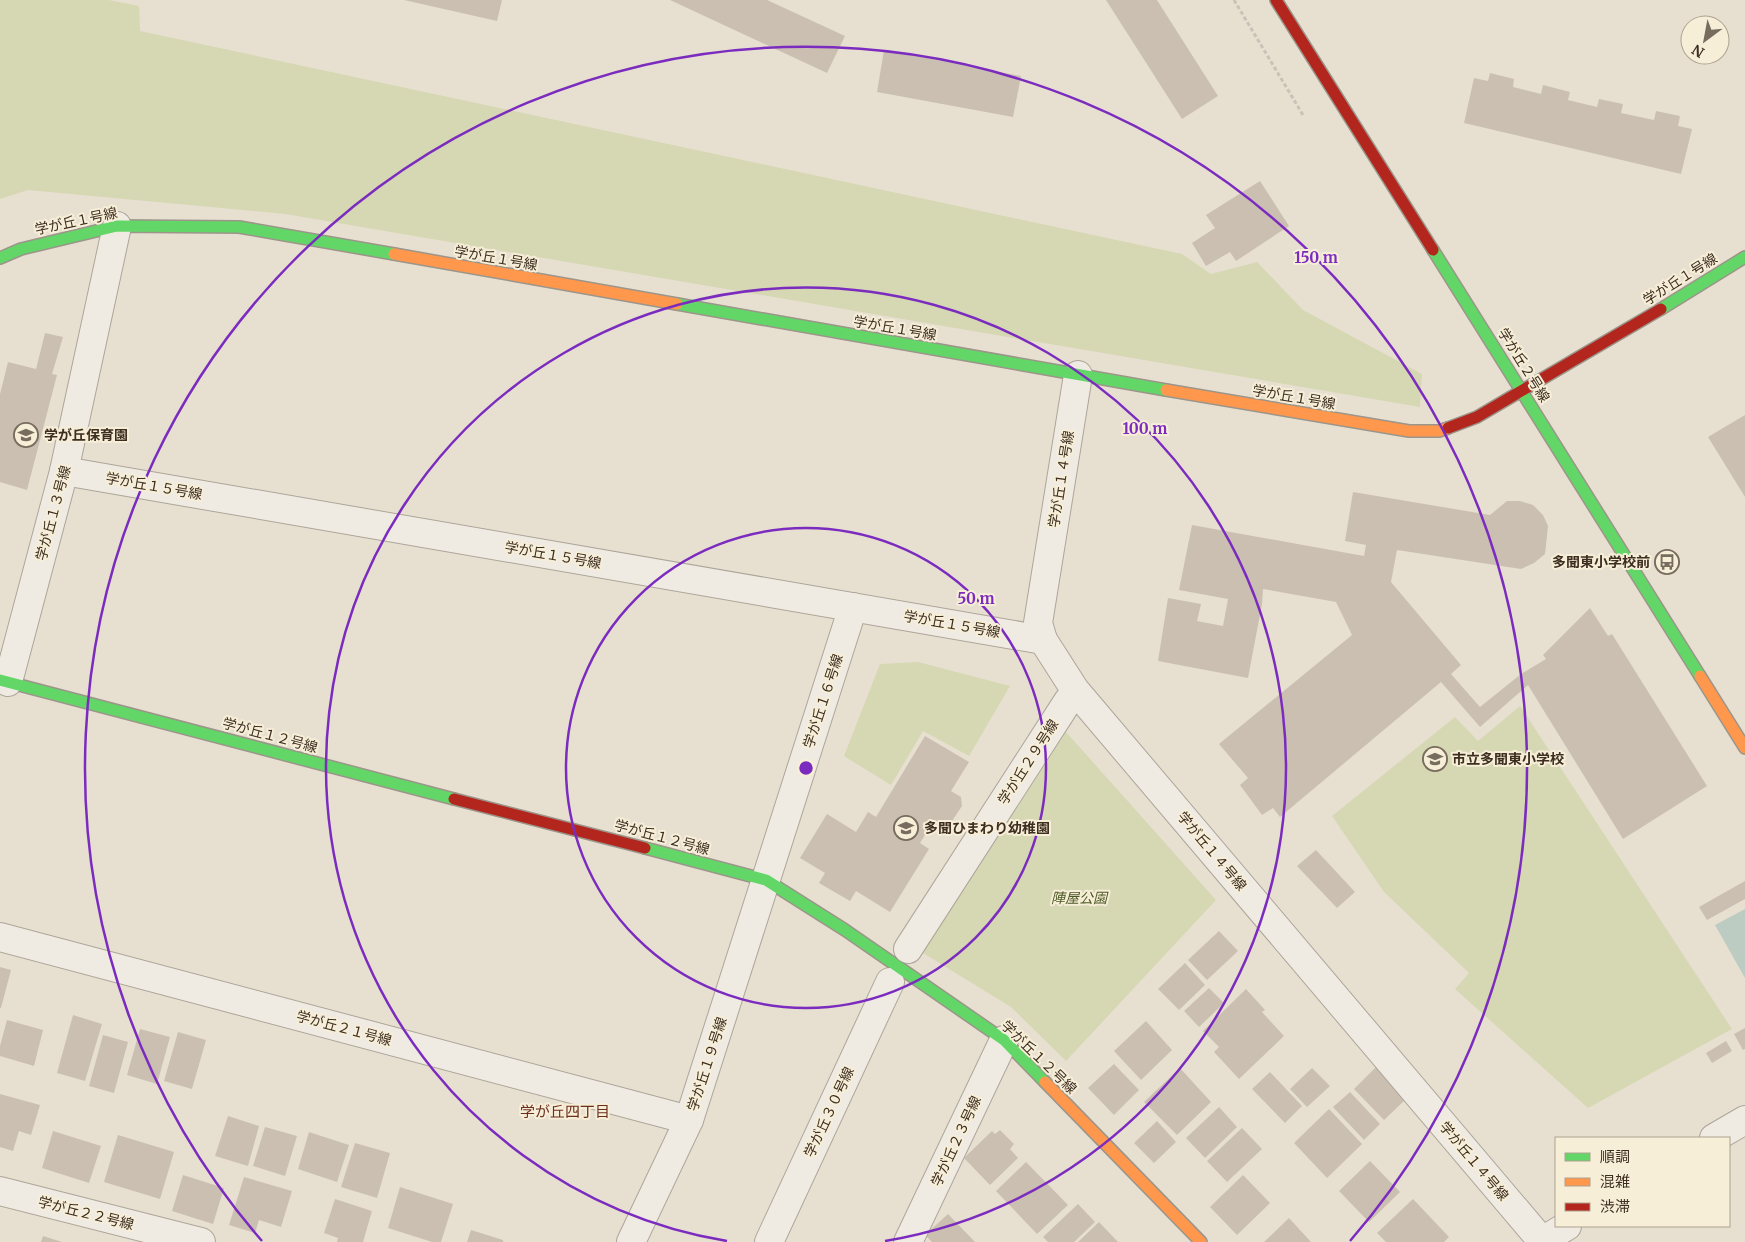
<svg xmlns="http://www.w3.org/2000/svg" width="1745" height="1242" font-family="Merriweather,'Noto Sans JP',serif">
  <rect width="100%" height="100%" fill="#e7e0d1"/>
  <!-- green -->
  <g fill="#d6d7b3">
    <path d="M0,0H109L139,6L140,31L1182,254L1211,274L1257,262L1303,310L1422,374L1420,407L285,214L28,190L0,199Z"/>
    <path d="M918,662L1010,686L969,756L923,731L891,785L844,756L880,664Z"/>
    <path d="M1520,706L1732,1029L1588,1108L1455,989L1469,973L1384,892L1332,816L1455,717L1478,741Z"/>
    <path d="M1066,732L1216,900L1066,1061L1011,1007L923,953Z"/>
  </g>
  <!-- water -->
  <path fill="#bcccc2" d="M1745,909V978L1715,925Z"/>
  <!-- building -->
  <g fill="#cbbfb2">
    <path d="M404,0H502L497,21Z"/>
    <path d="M670,0H767L845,36L827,73Z"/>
    <path d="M1106,0H1157L1218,96L1182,119Z"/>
    <path d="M884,50L1021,76L1013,117L877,92Z"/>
    <path d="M1490,73L1514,79L1513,87L1541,94L1543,85L1570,92L1568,100L1597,107L1599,99L1623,104L1621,113L1654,120L1656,111L1680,116L1678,126L1692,129L1681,174L1464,123L1474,78L1488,81Z"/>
    <path d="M1260,181L1289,226L1236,261L1230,252L1206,266L1192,243L1215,228L1206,215Z"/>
    <path d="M45,333L63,337L52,374L57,375L27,490L0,482V394L8,362L36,369Z"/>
    <path d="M1745,415V497L1708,437Z"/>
    <path d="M1353,492L1490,515L1507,501H1520L1533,505L1543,515L1548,526L1545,554L1534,563L1521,569L1397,550L1391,582L1461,665L1451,674L1480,707L1521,674L1546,659L1543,655L1590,608L1608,636L1612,634L1707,786L1623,839L1528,685L1480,727L1441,682L1280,817L1273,808L1262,815L1240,785L1248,778L1219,744L1352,635L1336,602L1263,589L1262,604L1248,678L1158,661L1168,598L1201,604L1197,621L1223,626L1228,599L1179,590L1192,525L1364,556L1366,545L1345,541Z"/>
    <path d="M925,736L969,762L951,791L961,797L962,806L950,824L942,828L933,822L920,843L929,849L890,912L856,891L850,901L819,883L825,873L800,858L827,814L856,832L868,812L876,817Z"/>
    <path d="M1316,850L1355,892L1337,908L1297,866Z"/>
    <path d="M1745,881V899L1707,920L1699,907Z"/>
    <path d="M1219,931L1238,951L1207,980L1188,960Z"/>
    <path d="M1185,963L1205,985L1179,1010L1158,989Z"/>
    <path d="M0,967L11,970L1,1008H0Z"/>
    <path d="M1209,988L1224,1003L1199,1027L1184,1011Z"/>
    <path d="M1246,989L1265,1010L1262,1012L1284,1036L1239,1079L1214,1052L1219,1047L1203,1031Z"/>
    <path d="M73,1015L102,1024L85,1081L57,1073Z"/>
    <path d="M7,1020L43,1030L34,1066L0,1056V1046Z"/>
    <path d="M1146,1021L1172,1050L1141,1080L1114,1051Z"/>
    <path d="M1745,1028V1049L1743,1050L1734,1034Z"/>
    <path d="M140,1029L170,1037L157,1084L127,1075Z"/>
    <path d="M178,1032L206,1040L192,1089L164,1081Z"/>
    <path d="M103,1035L128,1042L114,1093L89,1086Z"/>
    <path d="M1726,1041L1732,1051L1712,1063L1706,1053Z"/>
    <path d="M1114,1064L1139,1090L1114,1115L1088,1088Z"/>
    <path d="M1376,1067L1406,1099L1384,1120L1354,1089Z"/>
    <path d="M1180,1068L1211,1102L1177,1135L1144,1102Z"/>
    <path d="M1312,1068L1330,1086L1307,1107L1290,1089Z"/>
    <path d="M1270,1072L1302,1106L1285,1123L1252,1089Z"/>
    <path d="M1350,1092L1380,1124L1364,1140L1333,1107Z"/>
    <path d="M0,1094L40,1105L31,1135L19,1131L13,1151L0,1147Z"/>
    <path d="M1219,1107L1237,1127L1205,1158L1186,1138Z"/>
    <path d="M1329,1109L1362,1144L1327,1178L1294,1143Z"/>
    <path d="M228,1116L259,1126L248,1166L215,1156Z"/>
    <path d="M1157,1121L1176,1142L1154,1163L1134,1143Z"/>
    <path d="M265,1127L297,1136L285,1176L253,1166Z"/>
    <path d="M1242,1128L1262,1149L1227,1182L1207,1161Z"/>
    <path d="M1000,1130L1014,1144L1010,1149L1018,1158L990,1185L964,1158L992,1131L995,1134Z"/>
    <path d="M53,1131L101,1146L89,1183L42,1168Z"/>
    <path d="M309,1132L349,1145L337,1182L298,1169Z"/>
    <path d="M118,1135L174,1152L160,1199L104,1182Z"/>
    <path d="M355,1143L390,1153L377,1198L341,1187Z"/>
    <path d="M1370,1161L1400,1192L1369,1222L1339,1191Z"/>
    <path d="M1026,1162L1068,1205L1037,1234L996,1191Z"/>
    <path d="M183,1175L224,1188L213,1224L172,1211Z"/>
    <path d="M1243,1175L1270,1203L1237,1235L1210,1207Z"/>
    <path d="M244,1177L292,1191L281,1227L259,1220L255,1233L229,1225Z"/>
    <path d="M400,1187L453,1204L441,1242H432L388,1228Z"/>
    <path d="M335,1199L372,1211L363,1242H337L338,1238L324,1233Z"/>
    <path d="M1413,1199L1449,1237L1444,1242H1386L1377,1233Z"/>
    <path d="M1078,1204L1095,1222L1074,1242H1048L1043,1237Z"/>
    <path d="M948,1214L975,1242H932L925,1235Z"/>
    <path d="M1289,1218L1311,1242H1264Z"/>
    <path d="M1099,1222L1118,1242H1078Z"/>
    <path d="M471,1230L503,1240V1242H467Z"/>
    <path d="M43,1236L62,1242H41Z"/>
  </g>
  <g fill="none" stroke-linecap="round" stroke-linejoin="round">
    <defs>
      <g id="street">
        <path d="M1078,375L1038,623L1043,640L1075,690L1542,1241L1567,1226"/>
        <path d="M64,471L1043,640"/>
        <path d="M8,682L64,471L117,226"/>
        <path d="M0,937L689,1120"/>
        <path d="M908,949L1068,701"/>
        <path d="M1714,1138L1745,1120"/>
        <path d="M0,1191L201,1242"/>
        <path d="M631,1242L689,1120L853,607"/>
        <path d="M769,1242L890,982"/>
        <path d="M908,1242L1004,1040"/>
      </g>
      <g id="fast">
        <path d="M1433,250L1700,676"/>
        <path d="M0,258L21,249L117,226L239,227L394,254"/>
        <path d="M677,304L1166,390"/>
        <path d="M1661,309L1745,257"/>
        <path d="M0,680L454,799"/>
        <path d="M645,848L766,880L845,930L1004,1040L1045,1082"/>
      </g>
      <g id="slow">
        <path d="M394,254L677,304"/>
        <path d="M1166,390L1409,431H1439L1448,428"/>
        <path d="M1700,676L1745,748"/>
        <path d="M1045,1082L1201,1242"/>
      </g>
      <g id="jam">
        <path d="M1276,0L1433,250"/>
        <path d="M1448,428L1477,417L1661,309"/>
        <path d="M454,799L645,848"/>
      </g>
    </defs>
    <!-- street casing -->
    <use href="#street" stroke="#ada599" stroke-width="30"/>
    <!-- fast casing -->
    <use href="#fast" stroke="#9c958a" stroke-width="14"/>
    <!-- slow casing -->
    <use href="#slow" stroke="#9c958a" stroke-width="14"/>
    <!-- jam casing -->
    <use href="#jam" stroke="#9c958a" stroke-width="14"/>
    <!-- path -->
    <path stroke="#c8c2b9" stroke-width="3" stroke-dasharray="4 2.5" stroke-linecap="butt" d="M1234,0L1303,115"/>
    <!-- street -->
    <use href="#street" stroke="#efebe3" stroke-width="28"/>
    <!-- fast -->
    <use href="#fast" stroke="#63d668" stroke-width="11"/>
    <!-- slow -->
    <use href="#slow" stroke="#ff974d" stroke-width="11"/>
    <!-- jam -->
    <use href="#jam" stroke="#b3261e" stroke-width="11"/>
  </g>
  <!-- distance rings -->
  <g fill="none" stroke="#7b2cbf" stroke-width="2.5">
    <circle cx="806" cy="768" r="240"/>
    <path d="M727 1241A480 480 0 1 1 885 1241"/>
    <path d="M262 1241A721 721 0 1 1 1350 1241"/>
  </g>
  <!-- icons -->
  <defs>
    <symbol id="school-ring" viewBox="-11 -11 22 22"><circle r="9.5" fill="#f7eed8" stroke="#786c5e" stroke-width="1.5"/><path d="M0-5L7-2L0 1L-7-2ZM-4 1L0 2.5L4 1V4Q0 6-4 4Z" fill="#786c5e"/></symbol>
    <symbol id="bus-ring" viewBox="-11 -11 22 22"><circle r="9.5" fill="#f7eed8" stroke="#786c5e" stroke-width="1.5"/><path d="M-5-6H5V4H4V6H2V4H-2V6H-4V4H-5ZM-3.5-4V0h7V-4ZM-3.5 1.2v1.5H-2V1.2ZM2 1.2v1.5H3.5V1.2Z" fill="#786c5e"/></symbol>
  </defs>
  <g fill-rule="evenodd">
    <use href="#school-ring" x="12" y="421" width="28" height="28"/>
    <use href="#bus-ring" x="1653" y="548" width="28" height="28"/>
    <use href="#school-ring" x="1421" y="745" width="28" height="28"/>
    <use href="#school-ring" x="892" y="814" width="28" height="28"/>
  </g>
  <g text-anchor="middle" stroke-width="4" stroke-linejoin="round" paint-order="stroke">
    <!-- street labels -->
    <g font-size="14" fill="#3d2e20" stroke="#f7eed8">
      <text transform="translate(76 221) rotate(-12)" y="5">学が丘１号線</text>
      <text transform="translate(496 258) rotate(10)" y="5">学が丘１号線</text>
      <text transform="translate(1680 279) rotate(-32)" y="5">学が丘１号線</text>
      <text transform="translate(895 328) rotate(10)" y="5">学が丘１号線</text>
      <text transform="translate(1524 365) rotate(58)" y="5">学が丘２号線</text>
      <text transform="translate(1294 397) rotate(10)" y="5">学が丘１号線</text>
      <text transform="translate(1061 479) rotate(-81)" y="5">学が丘１４号線</text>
      <text transform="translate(154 486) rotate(10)" y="5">学が丘１５号線</text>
      <text transform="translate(53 513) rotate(-75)" y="5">学が丘１３号線</text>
      <text transform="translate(553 555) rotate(10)" y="5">学が丘１５号線</text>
      <text transform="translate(952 624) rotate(10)" y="5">学が丘１５号線</text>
      <text transform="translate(823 701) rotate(-72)" y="5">学が丘１６号線</text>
      <text transform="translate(270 735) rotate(15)" y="5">学が丘１２号線</text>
      <text transform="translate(1028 762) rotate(-57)" y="5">学が丘２９号線</text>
      <text transform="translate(662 837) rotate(15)" y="5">学が丘１２号線</text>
      <text transform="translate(1212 851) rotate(50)" y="5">学が丘１４号線</text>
      <text transform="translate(344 1028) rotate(15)" y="5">学が丘２１号線</text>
      <text transform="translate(1039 1057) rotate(44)" y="5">学が丘１２号線</text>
      <text transform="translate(707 1064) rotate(-72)" y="5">学が丘１９号線</text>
      <text transform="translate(829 1112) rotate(-65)" y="5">学が丘３０号線</text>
      <text transform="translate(956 1141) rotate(-65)" y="5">学が丘２３号線</text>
      <text transform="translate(1474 1161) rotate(50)" y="5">学が丘１４号線</text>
      <text transform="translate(86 1213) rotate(14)" y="5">学が丘２２号線</text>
    </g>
    <!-- poi labels -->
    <g font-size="14" font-weight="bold" fill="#3d2e20" stroke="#f7eed8" text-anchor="start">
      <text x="44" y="440">学が丘保育園</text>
      <text x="1650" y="567" text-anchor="end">多聞東小学校前</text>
      <text x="1452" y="764">市立多聞東小学校</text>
      <text x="924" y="833">多聞ひまわり幼稚園</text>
    </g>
    <!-- park labels -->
    <g font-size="14" font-style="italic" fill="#4d5a26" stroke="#f7eed8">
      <text x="1079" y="903">陣屋公園</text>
    </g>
    <!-- neighbourhood labels -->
    <g font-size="15" fill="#6b2e1e" stroke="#f7eed8">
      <text x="565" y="1117">学が丘四丁目</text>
    </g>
  </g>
  <circle cx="806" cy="768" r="8" fill="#7b2cbf" stroke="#f7eed8" stroke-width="2.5"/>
  <g font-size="15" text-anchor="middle" font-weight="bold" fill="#7b2cbf" stroke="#f7eed8" stroke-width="4" stroke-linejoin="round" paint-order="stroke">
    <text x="1316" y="263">150 m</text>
    <text x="1145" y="434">100 m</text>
    <text x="976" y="604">50 m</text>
  </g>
  <!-- legend -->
  <rect x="1555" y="1137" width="175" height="90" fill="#f7eed8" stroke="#ada18e"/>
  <rect x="1565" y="1153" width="25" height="8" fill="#63d668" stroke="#ada18e"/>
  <text x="1600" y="1162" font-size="15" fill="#3d2e20">順調</text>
  <rect x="1565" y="1178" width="25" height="8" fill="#ff974d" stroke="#ada18e"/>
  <text x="1600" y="1187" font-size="15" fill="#3d2e20">混雑</text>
  <rect x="1565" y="1203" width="25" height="8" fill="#b3261e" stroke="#ada18e"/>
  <text x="1600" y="1212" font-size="15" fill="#3d2e20">渋滞</text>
  <!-- north arrow -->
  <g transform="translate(1705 40) rotate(212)"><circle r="24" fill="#f7eed8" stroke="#ada18e"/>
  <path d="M0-4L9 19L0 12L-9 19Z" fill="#786c5e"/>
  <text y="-8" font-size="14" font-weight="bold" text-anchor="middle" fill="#3d2e20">N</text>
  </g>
</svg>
